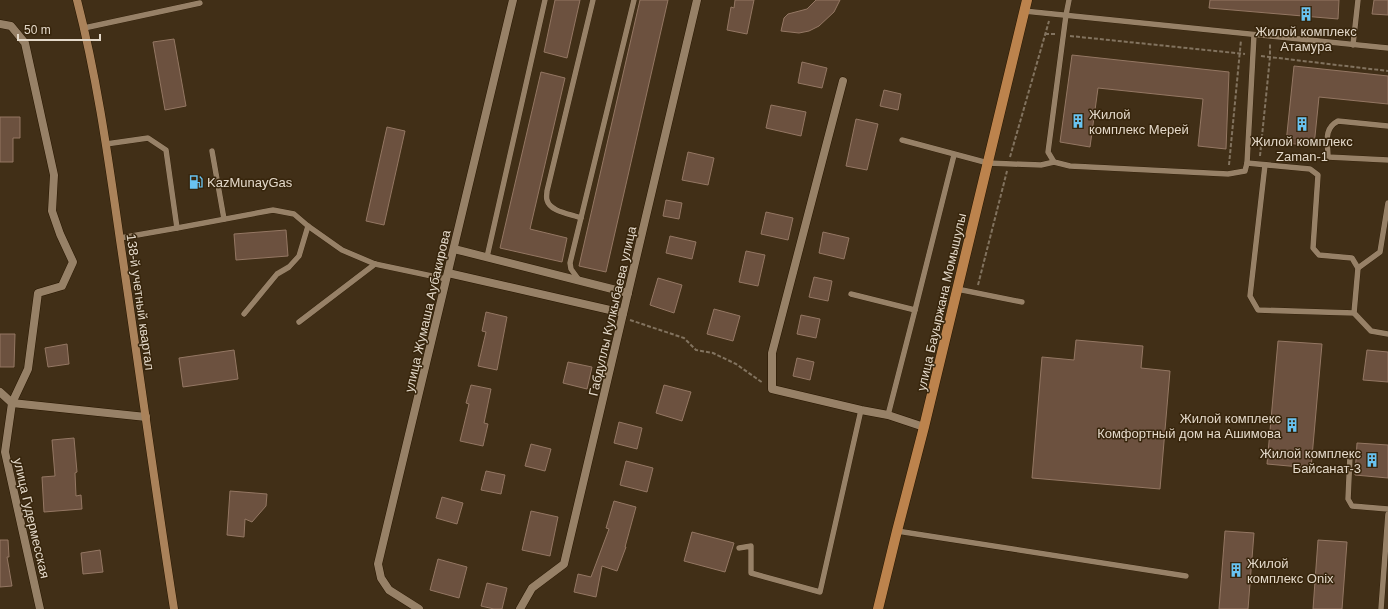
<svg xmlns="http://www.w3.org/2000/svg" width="1388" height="609" font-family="Arial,sans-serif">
  <rect width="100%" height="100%" fill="#412f17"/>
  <!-- building -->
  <g fill="#6c513f" stroke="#947763">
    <path d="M555,0H580L567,58L544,52Z"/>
    <path d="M640,0H668L606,272L579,266Z"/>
    <path d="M735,0H754L747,34L727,30L731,7L734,8Z"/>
    <path d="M816,0H840L834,12L819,26L809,31L799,33L781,31L784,18L788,14L807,9Z"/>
    <path d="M1210,0H1339L1338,19L1209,8Z"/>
    <path d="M1374,0H1388V15L1372,14Z"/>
    <path d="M174,39L186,106L165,110L153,42Z"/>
    <path d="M1072,55L1229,72L1226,149L1198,146L1203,99L1098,88L1090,147L1060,142Z"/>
    <path d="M802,62L827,68L822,88L798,83Z"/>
    <path d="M1294,66L1388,76V104L1319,97L1314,146L1286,143Z"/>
    <path d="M541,72L565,78L530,229L567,238L562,262L500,248Z"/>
    <path d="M884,90L901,94L898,110L880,106Z"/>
    <path d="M771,105L806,112L801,136L766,128Z"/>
    <path d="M0,117H20V138H13V162H0Z"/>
    <path d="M856,119L878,124L867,170L846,166Z"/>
    <path d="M387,127L405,131L384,225L366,221Z"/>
    <path d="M688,152L714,158L708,185L682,180Z"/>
    <path d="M666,200L682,203L679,219L663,216Z"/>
    <path d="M766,212L793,218L788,240L761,234Z"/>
    <path d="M286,230L288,256L236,260L234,234Z"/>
    <path d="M823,232L849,238L844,259L819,253Z"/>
    <path d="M670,236L696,242L692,259L666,253Z"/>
    <path d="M746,251L765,255L758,286L739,282Z"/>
    <path d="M814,277L832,281L828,301L809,297Z"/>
    <path d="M658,278L682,285L674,313L650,305Z"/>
    <path d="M714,309L740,316L733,341L707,334Z"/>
    <path d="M486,312L507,317L497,370L478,366L486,332L482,331Z"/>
    <path d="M801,315L820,319L816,338L797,334Z"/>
    <path d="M0,334H15L14,367H0Z"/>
    <path d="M1076,340L1143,346L1141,368L1170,371L1160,489L1032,478L1042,357L1074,360Z"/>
    <path d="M1278,341L1322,344L1311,468L1267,464Z"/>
    <path d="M67,344L69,364L48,367L45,348Z"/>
    <path d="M234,350L238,379L183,387L179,358Z"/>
    <path d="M1367,350L1388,352V382L1363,380Z"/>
    <path d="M797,358L814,362L810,380L793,376Z"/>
    <path d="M568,362L592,367L587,389L563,383Z"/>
    <path d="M471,385L491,389L484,423L488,424L483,446L460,441L469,404L466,403Z"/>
    <path d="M664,385L691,392L682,421L656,413Z"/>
    <path d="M619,422L642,428L637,449L614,443Z"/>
    <path d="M74,438L77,472L75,473L76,496L81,495L82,509L44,512L42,477L55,476L52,440Z"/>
    <path d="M1357,443L1388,445V478L1355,475Z"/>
    <path d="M531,444L551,449L545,471L525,466Z"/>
    <path d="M626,461L653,468L647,492L620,485Z"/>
    <path d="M486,471L505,475L501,494L481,490Z"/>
    <path d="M230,491L267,494L266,506L252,522L245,519L244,537L227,535Z"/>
    <path d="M442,497L463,503L457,524L436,518Z"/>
    <path d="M614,501L636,507L625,547H626L617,571L602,566L596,597L574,592L578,574L591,577L609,529L606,528Z"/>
    <path d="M531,511L558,517L550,556L522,550Z"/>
    <path d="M1225,531L1254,533L1248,609H1219Z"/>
    <path d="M692,532L734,543L725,572L684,561Z"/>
    <path d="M0,540H8L9,557H7L12,586L0,587Z"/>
    <path d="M1318,540L1347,542L1342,609H1313Z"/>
    <path d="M100,550L103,572L83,574L81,553Z"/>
    <path d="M438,559L467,567L459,598L430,590Z"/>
    <path d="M487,583L507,588L502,609H494L481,606Z"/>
  </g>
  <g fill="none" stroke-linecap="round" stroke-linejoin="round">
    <defs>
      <g id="service">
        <path d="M1069,0L1066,15L1048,152L1054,162L1070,166L1228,174L1245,171L1247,163L1254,35"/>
        <path d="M1024,11L1388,48"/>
        <path d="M84,28L200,3"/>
        <path d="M1353,45L1358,0"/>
        <path d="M1388,126L1338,121C1323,129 1328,142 1328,157L1388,160"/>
        <path d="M902,140L988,163L1041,165L1054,162"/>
        <path d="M106,144L148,138L166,150L177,228L120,238"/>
        <path d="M212,151L224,219"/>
        <path d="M1247,163L1310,169L1318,175L1313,248L1319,255L1352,258L1358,268L1354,313"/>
        <path d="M1265,165L1250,296L1258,310L1354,313L1371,331L1388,334"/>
        <path d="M581,218C571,214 550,212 547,200C546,197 547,194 547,191L593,0"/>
        <path d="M177,228L273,210L294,214L308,226L342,250L375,264L446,279"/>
        <path d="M487,257L545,0"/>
        <path d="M1358,268L1380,252L1388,203"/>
        <path d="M579,280L571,269L570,263L634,0"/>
        <path d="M957,289L1022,302"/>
        <path d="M851,294L915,310"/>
        <path d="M244,314L277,274L289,267L299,256L308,226"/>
        <path d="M299,322L375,264"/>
        <path d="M888,415L915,310L954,155"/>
        <path d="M1350,456L1348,499L1352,506L1388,509"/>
        <path d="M897,531L1186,576"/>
        <path d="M739,548L751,546V573L820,592L861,410"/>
        <path d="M1381,609L1388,514"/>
      </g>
      <g id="minor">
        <path d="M0,24L11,26L25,43L54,175L52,211L60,234L73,262L62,286L38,293L28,369L12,403L5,452L40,609"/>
        <path d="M843,81L772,353V389L861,410L888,415L924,427"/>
        <path d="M454,249L628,293"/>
        <path d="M448,273L623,313"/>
        <path d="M0,392L12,403L146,417"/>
        <path d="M419,609L389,590L381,578L378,564L513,0"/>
        <path d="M520,609L532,588L564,564L697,0"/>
      </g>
      <path id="secondary" d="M77,0C98,81 109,164 121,247C139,368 155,488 174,609"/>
      <path id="primary" d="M878,609L897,531L924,427L1027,0"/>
    </defs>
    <!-- service casing -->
    <use href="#service" stroke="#281700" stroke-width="6"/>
    <!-- minor casing -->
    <use href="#minor" stroke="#281700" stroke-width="9"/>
    <!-- secondary casing -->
    <use href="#secondary" stroke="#281700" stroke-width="9"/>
    <!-- primary casing -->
    <use href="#primary" stroke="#281700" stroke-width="11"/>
    <!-- path -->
    <g stroke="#82735f" stroke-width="2" stroke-dasharray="4 2" stroke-linecap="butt">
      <path d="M1045,34H1056"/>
      <path d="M1070,36L1245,54"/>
      <path d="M1261,56L1388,71"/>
      <path d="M1260,156L1270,57V43"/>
      <path d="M1010,157L1049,21"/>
      <path d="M1229,165L1241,40"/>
      <path d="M978,285L1007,171"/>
      <path d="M630,320L684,338L696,350L713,353L736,364L763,383"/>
    </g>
    <!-- service -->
    <use href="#service" stroke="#978167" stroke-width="5.5"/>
    <!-- minor -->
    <use href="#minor" stroke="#978167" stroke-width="8"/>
    <!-- secondary -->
    <use href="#secondary" stroke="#aa825a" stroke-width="8"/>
    <!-- primary -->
    <use href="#primary" stroke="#bc834d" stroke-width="10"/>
  </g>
  <!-- icons -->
  <defs>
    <symbol id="building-bare" viewBox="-9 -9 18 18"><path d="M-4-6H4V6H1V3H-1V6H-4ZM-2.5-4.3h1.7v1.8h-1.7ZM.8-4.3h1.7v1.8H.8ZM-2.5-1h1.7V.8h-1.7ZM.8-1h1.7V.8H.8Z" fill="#69c3f1" stroke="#37250c" stroke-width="2.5" paint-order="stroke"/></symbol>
    <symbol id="fuel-bare" viewBox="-9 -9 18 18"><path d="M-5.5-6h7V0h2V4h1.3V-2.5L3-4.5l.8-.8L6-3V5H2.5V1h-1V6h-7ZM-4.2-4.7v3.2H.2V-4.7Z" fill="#69c3f1" stroke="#37250c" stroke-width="2.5" paint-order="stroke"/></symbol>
  </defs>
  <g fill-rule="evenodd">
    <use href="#building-bare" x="1296" y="4" width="20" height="20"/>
    <use href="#building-bare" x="1068" y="111" width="20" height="20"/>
    <use href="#building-bare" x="1292" y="114" width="20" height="20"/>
    <use href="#fuel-bare" x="186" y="172" width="20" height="20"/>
    <use href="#building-bare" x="1282" y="415" width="20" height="20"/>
    <use href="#building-bare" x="1362" y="450" width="20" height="20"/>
    <use href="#building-bare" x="1226" y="560" width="20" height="20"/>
  </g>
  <g text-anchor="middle" stroke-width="3" stroke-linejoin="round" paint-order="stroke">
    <!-- poi labels -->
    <g font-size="13" fill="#e4d9ca" stroke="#37250c" text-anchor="start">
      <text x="1306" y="36" text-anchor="middle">Жилой комплекс<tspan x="1306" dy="15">Атамура</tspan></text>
      <text x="1089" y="119">Жилой<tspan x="1089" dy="15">комплекс Мерей</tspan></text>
      <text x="1302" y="146" text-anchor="middle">Жилой комплекс<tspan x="1302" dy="15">Zaman-1</tspan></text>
      <text x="207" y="187">KazMunayGas</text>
      <text x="1281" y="423" text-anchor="end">Жилой комплекс<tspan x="1281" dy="15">Комфортный дом на Ашимова</tspan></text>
      <text x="1361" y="458" text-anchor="end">Жилой комплекс<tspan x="1361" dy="15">Байсанат-3</tspan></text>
      <text x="1247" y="568">Жилой<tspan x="1247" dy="15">комплекс Onix</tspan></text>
    </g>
    <!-- street labels -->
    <g font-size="13" fill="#e4d9ca" stroke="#37250c">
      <text transform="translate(141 302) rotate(82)" y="5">138-й учетный квартал</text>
      <text transform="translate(941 302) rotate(-77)" y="5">улица Бауыржана Момышулы</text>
      <text transform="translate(427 311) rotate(-77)" y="5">улица Жумаша Аубакирова</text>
      <text transform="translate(612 311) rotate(-77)" y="5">Габдуллы Кулкыбаева улица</text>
      <text transform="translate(32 518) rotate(77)" y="5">улица Гудермесская</text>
    </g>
  </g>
  <!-- scale -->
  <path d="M18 34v6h82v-6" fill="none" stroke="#e4d9ca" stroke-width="2"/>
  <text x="24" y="34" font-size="12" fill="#e4d9ca" stroke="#37250c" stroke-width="3" paint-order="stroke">50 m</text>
</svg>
